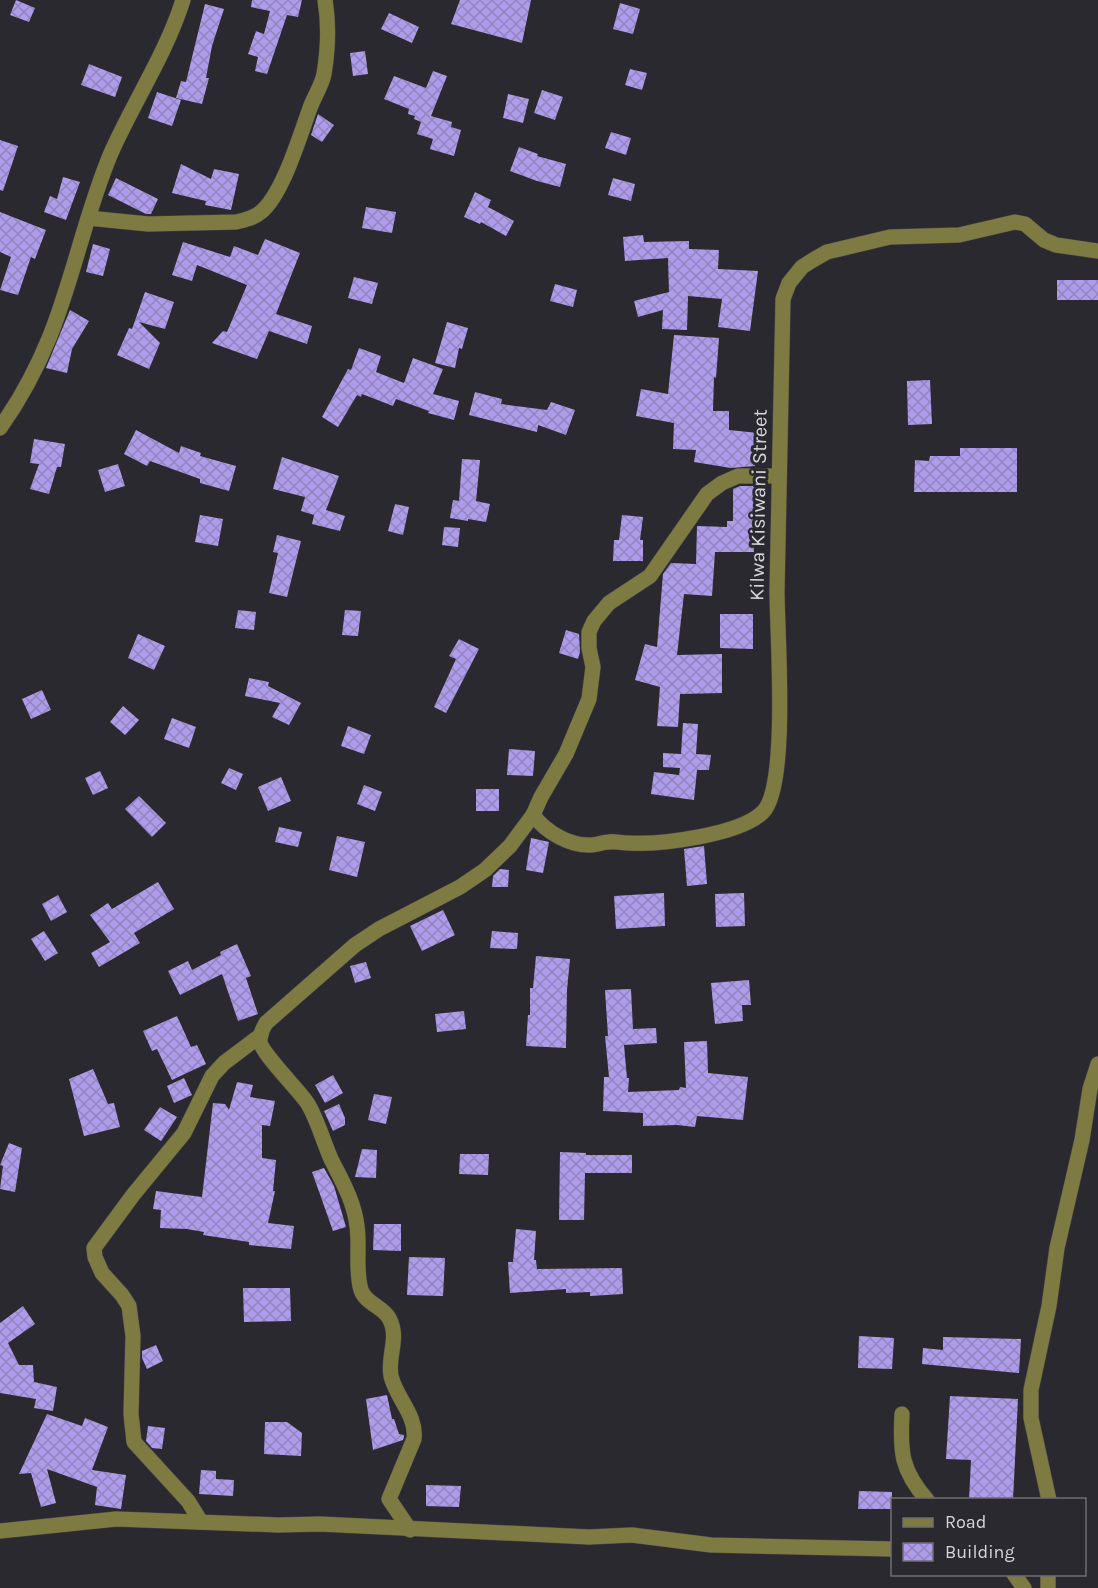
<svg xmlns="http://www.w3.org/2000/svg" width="1098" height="1588" font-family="Karla,sans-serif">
  <defs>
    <pattern id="building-cross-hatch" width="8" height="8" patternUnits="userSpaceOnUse" patternTransform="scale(1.5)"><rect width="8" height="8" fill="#ae9be9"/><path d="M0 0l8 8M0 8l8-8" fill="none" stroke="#9284bf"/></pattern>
  </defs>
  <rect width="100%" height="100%" fill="#2a292f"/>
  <!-- building -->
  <g fill="url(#building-cross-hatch)">
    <path d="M16,0L35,8L29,22L10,15Z"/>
    <path d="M252,0H302L298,17L287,15L267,74L255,71L258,57L248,54L256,31L264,34L270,11L251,7Z"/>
    <path d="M460,0H531L522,43L451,24Z"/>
    <path d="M620,3L640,9L633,34L613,29Z"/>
    <path d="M205,4L224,9L212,46L206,78H209L202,104L176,98L181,81L186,82Z"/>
    <path d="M389,13L419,27L412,43L381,29Z"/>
    <path d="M365,51L368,74L353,76L350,53Z"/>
    <path d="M89,64L122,77L115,97L81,85Z"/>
    <path d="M630,69L647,73L642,90L625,85Z"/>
    <path d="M433,71L447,76L431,116L452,122L451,127L461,130L454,156L430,149L433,139L417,134L421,122L414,119L415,116L408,114L409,109L384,99L394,76L426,88Z"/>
    <path d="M542,90L563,97L555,120L534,113Z"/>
    <path d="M157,92L181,100L172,126L148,118Z"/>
    <path d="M508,94L529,99L523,123L503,118Z"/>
    <path d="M318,114L334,125L322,142L311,135Z"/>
    <path d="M611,132L631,138L626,155L605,148Z"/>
    <path d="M0,140L18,146L3,191L0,190Z"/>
    <path d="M519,147L538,154L537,156L566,164L560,187L537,181L510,171Z"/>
    <path d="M181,164L211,179L214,169L239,174L231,210L205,205L206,201L172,193Z"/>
    <path d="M63,177L80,182L66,220L44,212L50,196L57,199Z"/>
    <path d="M116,178L158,199L151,214H146L108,195Z"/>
    <path d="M613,178L635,184L631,201L608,195Z"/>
    <path d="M475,192L491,200L488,207L514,221L506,236L481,222L480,224L464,217Z"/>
    <path d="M366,207L396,212L392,233L362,228Z"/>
    <path d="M0,212L46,230L35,259L31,257L18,295L0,290L11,257L0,252Z"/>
    <path d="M643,235L644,242L689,241V249L719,250L718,269L758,271L750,331L718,327L722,299L688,296L687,330L662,329L663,310L638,317L634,301L669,292L668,258L625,261L623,237Z"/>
    <path d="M265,239L300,253L276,314L312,326L307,344L269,331L257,359L212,343L223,331L227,332L247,285L197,265L192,281L172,275L183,242L230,257L234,246L258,255Z"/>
    <path d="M93,244L110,249L103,276L86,272Z"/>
    <path d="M354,277L378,283L372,304L348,298Z"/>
    <rect x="1057" y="280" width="41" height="20"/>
    <path d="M555,284L577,290L573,307L550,301Z"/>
    <path d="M145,292L174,302L165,329L139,322L160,343L149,369L117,355L129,328L132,329Z"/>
    <path d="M70,310L89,321L72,349L67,373L46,368Z"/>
    <path d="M447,322L468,328L462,349L459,348L455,368L435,363Z"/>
    <path d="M674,335L719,338L716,378L714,377L713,411H729V430L758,433L755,466L731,468L694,462L696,450L673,449L674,423L636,416L641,389L668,394Z"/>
    <path d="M359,348L381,356L376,372L404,383L413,358L443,369L433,394L459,401L454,420L428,413L429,411L396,399L393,406L362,394L361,397L357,395L338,427L322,417L348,369L351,370Z"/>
    <path d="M930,380L932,424L908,425L907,381Z"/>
    <path d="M475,392L502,399L501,404L547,410L551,402L575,410L566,435L538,425L537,432L469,415Z"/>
    <path d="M136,430L179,453L181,446L201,453L200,456L236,466L229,491L200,483V479L150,461L147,466L124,454Z"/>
    <path d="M34,439L65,444L61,467H57L49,494L30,489L39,464L30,463Z"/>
    <path d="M960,448H1017V492H914L915,460L929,461L930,456H960Z"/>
    <path d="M282,457L339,476L326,510L345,516L340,531L312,524L314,515L301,511L305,497L273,489Z"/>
    <path d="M462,459L480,460L476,501L490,504L486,522L468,519V521L450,518L453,500L459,501Z"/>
    <path d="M118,464L125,486L105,492L98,470Z"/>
    <path d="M740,486H764V521H754V552H715L712,596L684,594L677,655L722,654V693L680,694L678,727L657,726L660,687L635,680L645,644L657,647L663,574L671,563L696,564L697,526L727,527V521H733V489Z"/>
    <path d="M395,504L409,507L403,535L388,531Z"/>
    <path d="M200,515L223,519L218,546L195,542Z"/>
    <path d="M622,515L643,517L640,540H643V561H613L614,540H619Z"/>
    <path d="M444,527L460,528L458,547L442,545Z"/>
    <path d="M277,535L301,541L287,597L269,593L278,553L273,552Z"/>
    <path d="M238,610L256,612L254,630L235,628Z"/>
    <path d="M345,610L361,611L358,636L342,635Z"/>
    <path d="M720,614H753V649L720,648Z"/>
    <path d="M566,630L579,634L580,652L578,659L559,653Z"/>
    <path d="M138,634L165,646L154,670L128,658Z"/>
    <path d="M459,639L479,649L446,713L434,707L456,659L449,656Z"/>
    <path d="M249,678L269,682L268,686L301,703L289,725L272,717L280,703L245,696Z"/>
    <path d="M42,690L51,710L31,719L22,699Z"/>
    <path d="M123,706L139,720L125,735L110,722Z"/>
    <path d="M172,718L196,727L189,748L164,739Z"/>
    <path d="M683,723L698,724L696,754L711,755L709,770H697L694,800L651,794L654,772L679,775L680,768L663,767V753L681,754Z"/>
    <path d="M348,726L371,735L364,754L341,746Z"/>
    <path d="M509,749L535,751L533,776L507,775Z"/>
    <path d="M229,768L243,774L236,790L221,783Z"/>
    <path d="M100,771L108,788L93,795L85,778Z"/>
    <path d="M281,777L291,801L268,811L258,787Z"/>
    <path d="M364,785L382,792L375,811L357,804Z"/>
    <rect x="476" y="789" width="23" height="22"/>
    <path d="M139,796L166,823L152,837L125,809Z"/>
    <path d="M279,827L302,832L298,847L275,842Z"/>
    <path d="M337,836L365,842L357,877L329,870Z"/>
    <path d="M531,838L549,842L543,873L526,870Z"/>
    <path d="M704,846L707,884L687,886L684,849Z"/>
    <path d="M500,869L509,870L508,887H492L493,876Z"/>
    <path d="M158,882L174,909L134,933L140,943L99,967L91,953L110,942L90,915L108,903L112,909Z"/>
    <path d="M664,893L665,926L616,929L614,896Z"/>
    <path d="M744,893L745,926L716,927L715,894Z"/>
    <path d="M58,895L67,912L51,921L42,904Z"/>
    <path d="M443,910L455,935L422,951L410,926Z"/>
    <path d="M44,931L58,953L45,961L31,939Z"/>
    <path d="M492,931L518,933L517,949L490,948Z"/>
    <path d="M237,944L251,976L246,978L258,1014L238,1021L222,974L180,995L168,971L188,961L192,970L221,955L220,952Z"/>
    <path d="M536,956L570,959L567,990L566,1048L526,1046L528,1015H530V988H533Z"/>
    <path d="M366,962L371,978L355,983L350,966Z"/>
    <path d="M749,980L751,1005H742L743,1021L715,1024L711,983Z"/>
    <path d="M631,989L633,1029L656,1028L657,1043L624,1045L627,1078H629L628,1092L679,1090L680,1087L686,1088L684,1042L707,1041L708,1073L748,1077L743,1120L697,1116L695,1127L677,1125L643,1126V1113L603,1111L604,1077H609L605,1036H608L605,990Z"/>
    <path d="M464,1011L466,1029L437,1032L435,1014Z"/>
    <path d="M177,1016L191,1047L197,1045L206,1064L172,1080L157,1049L152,1051L143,1031Z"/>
    <path d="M93,1069L108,1104L114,1103L120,1127L84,1136L69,1079Z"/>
    <path d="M333,1075L343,1093L325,1103L315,1085Z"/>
    <path d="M184,1078L192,1095L174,1103L167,1086Z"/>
    <path d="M237,1082L253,1085L250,1097L275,1101L270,1126L262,1125V1158L276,1160L273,1191H275L268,1223L294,1226L291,1249L249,1245V1242L203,1235L204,1232L187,1229L160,1228L161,1210L153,1209L156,1191L202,1197L213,1103L225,1104L229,1110Z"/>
    <path d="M374,1094L392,1097L386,1124L368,1120Z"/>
    <path d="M339,1104L345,1118V1125L333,1131L324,1111Z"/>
    <path d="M160,1107L177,1117L161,1141L144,1130Z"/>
    <path d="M9,1143L22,1148L15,1192L0,1189L3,1166L0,1165Z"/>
    <path d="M362,1149L377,1150L376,1178L355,1177Z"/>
    <path d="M560,1152L586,1153V1155H632V1173H585L584,1220H559Z"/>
    <path d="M460,1154H489L488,1175L459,1174Z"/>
    <path d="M324,1168L334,1186L346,1227L333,1231L312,1172Z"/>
    <path d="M374,1224H401V1251L373,1250Z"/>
    <path d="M516,1229L536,1231L534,1260H536L537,1269L622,1268L623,1294L590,1296V1292L566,1293V1289L510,1293L508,1262H513Z"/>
    <path d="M409,1257L445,1258L443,1296L407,1295Z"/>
    <path d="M243,1288H290L291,1321L244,1322Z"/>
    <path d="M23,1306L35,1324L8,1343L19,1365H33L34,1382L57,1387L53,1411L34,1408L36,1399L0,1393V1323Z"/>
    <path d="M859,1336L894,1338L892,1369L858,1368Z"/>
    <path d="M943,1337L1021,1339L1019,1373L922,1364L923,1348L943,1350Z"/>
    <path d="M156,1345L163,1361L147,1369L142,1358V1351Z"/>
    <path d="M387,1395L392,1419H394L399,1434L404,1435V1437L403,1440L373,1450L366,1399Z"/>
    <path d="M950,1396L1018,1399L1013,1500H969L971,1460L946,1459Z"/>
    <path d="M47,1414L82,1426L85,1418L108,1427L92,1470L126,1475L121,1509L95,1505L97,1487L47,1469L56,1503L41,1507L31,1473L19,1474Z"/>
    <path d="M265,1422H287L302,1433L301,1456L264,1454Z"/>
    <path d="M148,1426L165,1428L162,1449L152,1448L146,1441Z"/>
    <path d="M201,1470L216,1471V1479L234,1480L233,1496L199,1494Z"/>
    <path d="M426,1485L461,1486L459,1507L426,1506Z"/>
    <path d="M859,1491L892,1492V1509H858Z"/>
  </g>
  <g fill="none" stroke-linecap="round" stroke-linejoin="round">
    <defs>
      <g id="minor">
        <path d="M88,218L148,224L236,222C245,220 254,218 261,212C283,194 300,135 310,108C314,97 322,85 324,74C328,50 329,24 325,0"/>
        <path d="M0,428C20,400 37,368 50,336C74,276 86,212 111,153C134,101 166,54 183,0"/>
        <path d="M533,815C546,832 569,846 591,845C597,845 603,842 609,842C615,841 622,843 628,843C660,845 740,835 763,812C789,786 777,632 777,591L783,299L789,283L802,267L813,260L827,252L890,237L959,235L1015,222L1025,224L1044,240L1056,245L1098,251"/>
        <path d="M902,1414C900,1452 901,1470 927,1500"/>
        <path d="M1049,1500L1031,1418V1390L1049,1306L1057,1248L1082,1140L1090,1089L1098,1064"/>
        <path d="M201,1522L188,1501L134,1442L131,1414L133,1336L129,1306L122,1295L102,1273L95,1257L94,1248L133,1195L184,1133L212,1076L224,1063L261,1035"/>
        <path d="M410,1530L389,1499L414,1439C417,1415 396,1398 391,1376C387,1356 400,1338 389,1318C382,1306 366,1304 361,1290C355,1270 360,1247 357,1226C354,1201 342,1181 331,1159C323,1141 318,1121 308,1104C299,1090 259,1051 260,1040C260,1034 263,1028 266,1023L355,945L379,929L460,887L485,870L510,846L533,815L541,797L566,754L589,699L593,667L589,648V632L594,621L609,603L650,576L707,494L722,483L738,476H779"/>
        <path d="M0,1531L116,1519L278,1525L320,1524L589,1537L632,1535L711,1545L892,1549"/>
        <path d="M1014,1574L1024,1588"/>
        <path d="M1048,1574V1588"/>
      </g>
    </defs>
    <!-- minor casing -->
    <use href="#minor" stroke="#46454a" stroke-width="16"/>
    <!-- minor -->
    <use href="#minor" stroke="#7e7b42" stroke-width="15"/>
  </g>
  <g text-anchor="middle" stroke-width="6" stroke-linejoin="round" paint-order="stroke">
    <!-- street labels -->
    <g font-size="20" fill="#d7d6da" stroke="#2a292f">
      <text transform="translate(758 505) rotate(-89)" y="7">Kilwa Kisiwani Street</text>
    </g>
  </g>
  <!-- legend -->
  <rect x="891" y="1498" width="195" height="78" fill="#2a292f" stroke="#6f6e73" stroke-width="1.5"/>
  <rect x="903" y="1518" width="30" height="9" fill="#7e7b42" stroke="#6f6e73" stroke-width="1.5"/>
  <text x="945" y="1528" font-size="18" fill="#d7d6da">Road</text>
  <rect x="903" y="1543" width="30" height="18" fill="url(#building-cross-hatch)" stroke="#6f6e73" stroke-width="1.5"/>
  <text x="945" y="1558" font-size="18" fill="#d7d6da">Building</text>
</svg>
